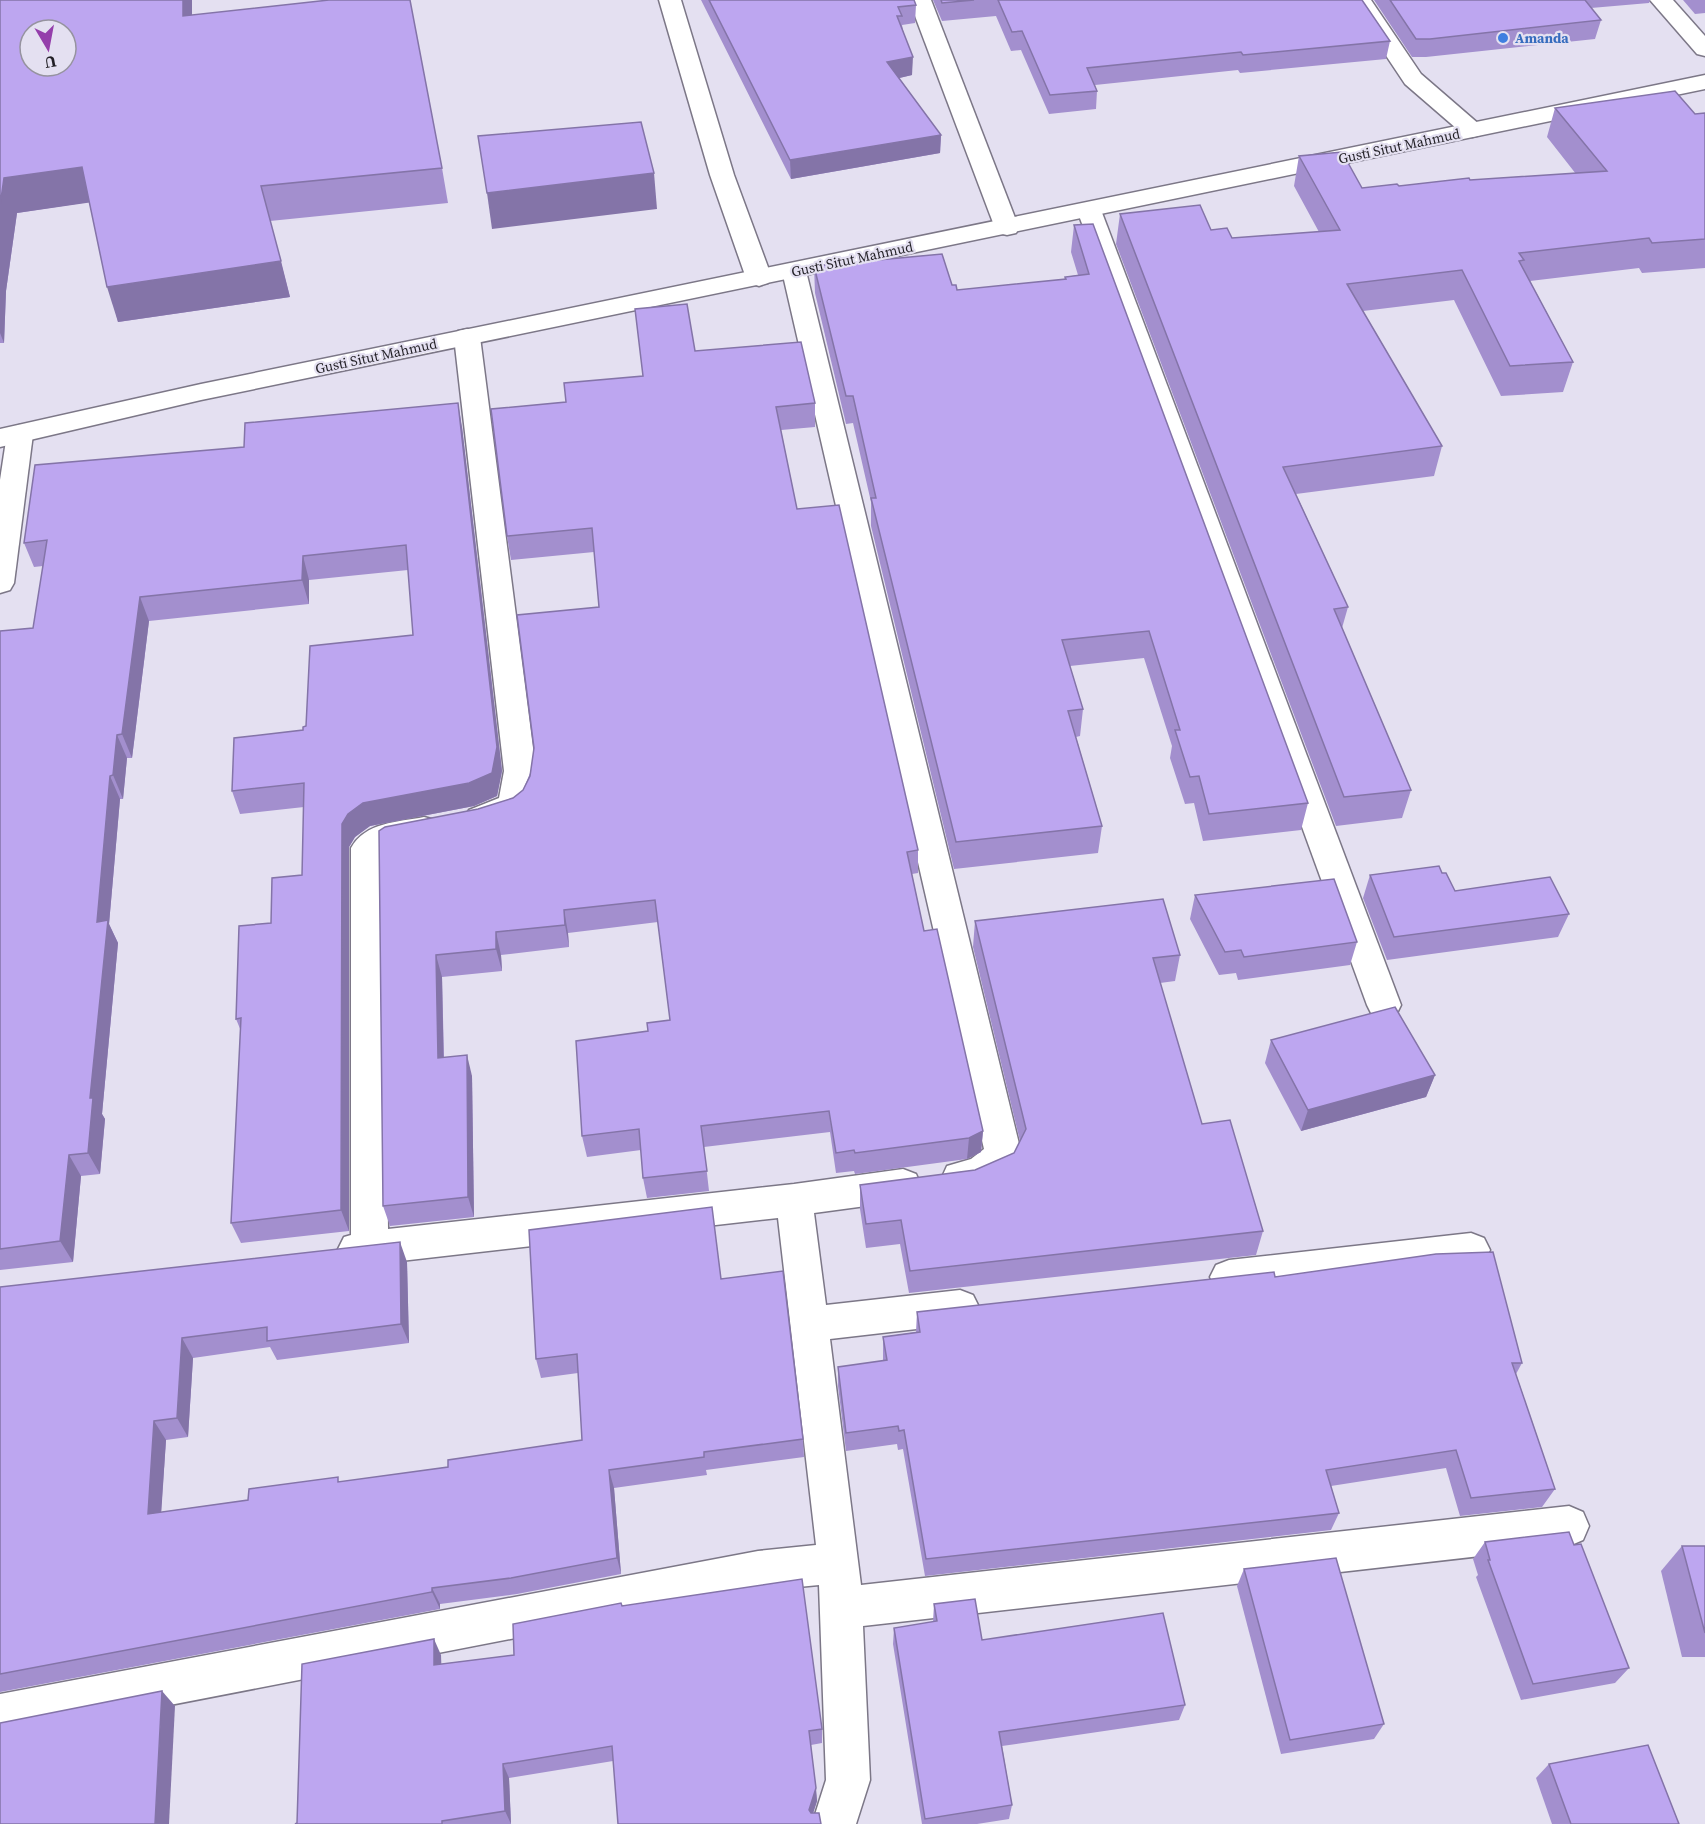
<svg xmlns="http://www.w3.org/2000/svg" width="1705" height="1824" font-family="'Source Serif 4',serif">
  <rect width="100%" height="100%" fill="#e4e0f1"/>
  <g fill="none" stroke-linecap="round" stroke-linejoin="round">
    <defs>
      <g id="street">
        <path d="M659,0H681L734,175L772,278L768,283L759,286L750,283L746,278L710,175Z"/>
        <path d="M909,0H931L1019,228L1016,233L1007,235L998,233L995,228Z"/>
        <path d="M1349,0H1371L1421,74L1480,125L1484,130L1480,135L1472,137L1464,135L1405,84Z"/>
        <path d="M1650,0H1673L1705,36V56L1697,54Z"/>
        <path d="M1089,203L1098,205L1101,210L1401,1005L1396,1015L1384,1019L1372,1015L1367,1005L1077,210L1080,205Z"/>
        <path d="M794,264L803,266L806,271L1021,1152C1008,1179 977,1199 947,1188L942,1177L947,1166L971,1159L984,1149L782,271L785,266Z"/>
        <path d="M467,329L476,331L480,337L536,771L530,805L525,813L480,831L469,828L464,819L469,810L499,798L504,771L454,337L458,331Z"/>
        <path d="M20,425L30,428L33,434L14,583L10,590L0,593V480L7,434L10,428Z"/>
        <path d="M424,817L435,820L440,829L435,838L390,848L383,853L388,1229L794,1184L903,1169L916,1174L921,1185L916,1196L903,1201L814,1213L826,1305L960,1290L973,1295L979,1307L973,1319L960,1324L830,1339L861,1585L1569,1506L1583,1512L1589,1526L1583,1540L1569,1546L863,1626L870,1780L856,1824H812L826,1780L819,1585L758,1591L0,1738V1694L758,1551L816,1545L778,1218L357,1266L344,1261L338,1249L344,1237L351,1235V848C365,822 398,822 424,817Z"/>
        <path d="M1471,1233L1484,1238L1490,1250L1484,1262L1471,1267L1229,1294L1216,1289L1210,1277L1216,1265L1229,1260Z"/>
      </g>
      <path id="highway" d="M1705,75V89L201,400L0,447V429L201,384Z"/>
    </defs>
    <!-- street casing -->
    <use href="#street" stroke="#7c7787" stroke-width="3"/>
    <!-- highway casing -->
    <use href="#highway" stroke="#7c7787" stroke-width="3"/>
    <!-- street -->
    <use href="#street" fill="#fff" fill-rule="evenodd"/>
    <!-- highway -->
    <use href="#highway" fill="#fff" fill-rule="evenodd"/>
  </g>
  <!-- wall -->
  <g fill="#a38fce">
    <path d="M0,0H192V15L442,168L448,203L270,221L290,297L118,322L89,202L17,213L6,291L4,343H0Z"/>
    <path d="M701,0H914L916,5L915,23L902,25L912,75L899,78L941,135L940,153L791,179Z"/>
    <path d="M933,0H1362L1390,41L1386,59L1240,73L1238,70L1095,85L1097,91L1096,109L1049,114L1021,50L1011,51L996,16L942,21Z"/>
    <path d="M1374,0H1650L1649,3L1591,8L1601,20L1595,39L1426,57H1412Z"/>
    <path d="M1683,0H1705V13L1695,14Z"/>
    <path d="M1555,108L1695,114L1705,113V268L1642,273L1639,268L1530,281L1573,362L1563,392L1501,396L1454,300L1363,311L1442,446L1434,476L1296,494L1348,607L1342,628L1411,790L1402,818L1336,826L1116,244L1120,214L1211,230L1232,238L1319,232L1294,186L1299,156L1362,188L1399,186L1576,174L1547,137Z"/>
    <path d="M1074,225L1308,803L1301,830L1203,841L1194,803L1185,804L1170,758L1172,746L1144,658L1070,666L1083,709L1080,736L1076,737L1102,826L1098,853L954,869L871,526V502L853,423L846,424L815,293L814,266L952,285L957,290L1064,280L1065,277L1078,275L1071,252Z"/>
    <path d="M635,309L695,351L815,403V427L781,430L797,509L918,850V873L912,874L924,931L983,1131L981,1152L967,1159L855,1174L854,1171L836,1173L830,1132L704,1147L709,1191L647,1198L643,1178L641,1150L587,1157L582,1136L648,1031L670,1020L658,922L568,933L569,947L501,955L502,971L442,977L444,1057L472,1076L474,1217L390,1226L383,1206L379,831L478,809L513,798L523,790L599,607L594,552L511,560L507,536L566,402L643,376Z"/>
    <path d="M462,427L502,771L497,796L474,806L370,826L355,837L349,847V1231L241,1243L231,1223L241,1031L236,1019L271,923L302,875L304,807L240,814L232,791L303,730L306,726L413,635L408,570L309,580V604L149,621L132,758H127L123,799H120L109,924L118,943L102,1114L105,1119L100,1174L81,1176L73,1262L0,1270V631L33,628L43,566L34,567L24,543L244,447Z"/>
    <path d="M1442,873L1455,891L1569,914L1558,937L1387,960L1363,898L1370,875Z"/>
    <path d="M1195,895L1357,942L1350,965L1238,980L1236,973L1219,975L1190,919Z"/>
    <path d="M975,921L1180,955L1175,981L1160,983L1202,1124L1263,1231L1256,1255L909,1293L900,1244L866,1248L860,1209V1185L975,1170L1014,1153L1020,1141L973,947Z"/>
    <path d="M1271,1040L1435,1075L1426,1097L1301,1131L1265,1063Z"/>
    <path d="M407,1262L409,1343L277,1360L270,1347L193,1358L188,1437L166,1440L161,1512L248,1500L340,1482L448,1467L582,1440L578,1373L541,1378L536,1359L721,1279L803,1439L804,1457L706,1470L707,1475L614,1488L621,1574L517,1594L440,1604V1609L0,1692V1287Z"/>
    <path d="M1275,1277L1522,1363L1516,1374L1555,1489L1542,1507L1460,1516L1446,1468L1331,1486L1339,1513L1331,1530L925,1576L903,1449L898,1450L897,1444L846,1451L838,1386V1367L883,1361V1337L916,1332L917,1312Z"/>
    <path d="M1485,1542L1574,1545L1629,1668L1615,1683L1521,1700L1476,1577L1478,1575L1473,1559Z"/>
    <path d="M1682,1546H1705V1657H1682L1661,1571Z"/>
    <path d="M1244,1569L1384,1724L1374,1739L1281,1754L1237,1586Z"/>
    <path d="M934,1604L982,1640L1185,1705L1179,1720L1002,1746L1012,1805L1009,1819L977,1824H922L893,1644L894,1628L933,1622Z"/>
    <path d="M622,1605L822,1729V1743L811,1745L817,1801L813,1813L821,1824L613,1761L509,1778L511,1824H295L297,1823L441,1655V1664L514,1655Z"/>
    <path d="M1549,1764L1679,1824H1552L1536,1778Z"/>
  </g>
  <!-- shaded-wall -->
  <g fill="#8474a8">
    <path d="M183,0H192V50L183,16Z"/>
    <path d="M913,57L912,75L887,81V62Z"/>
    <path d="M941,135L940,153L791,179L790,160Z"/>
    <path d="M82,167L93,202L17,213L6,291L4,343L0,333V206L4,178Z"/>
    <path d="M654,173L657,209L492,229L487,193Z"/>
    <path d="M281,261L290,297L118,322L107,287Z"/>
    <path d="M458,403L462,427L502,771L497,796L474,806L370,826L355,837L349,847V1231L341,1210L342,824L348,814L363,803L469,783Z"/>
    <path d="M303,556L309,580V604L302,580Z"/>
    <path d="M140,597L149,621L132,758L122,734Z"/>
    <path d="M117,735L127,758L123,799L113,775Z"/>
    <path d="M110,776L120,799L109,924L118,943L102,1114L105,1119L100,1174L88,1153L97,922Z"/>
    <path d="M564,910L568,933L569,947L565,925Z"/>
    <path d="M496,932L501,955L502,971L496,949Z"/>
    <path d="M436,955L442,977L444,1079L438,1058Z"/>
    <path d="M467,1055L472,1076L474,1217L468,1197Z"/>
    <path d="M1435,1075L1426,1097L1301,1131L1308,1110Z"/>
    <path d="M983,1131L981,1152L967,1159L969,1138Z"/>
    <path d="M69,1155L81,1176L73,1262L60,1241Z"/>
    <path d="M400,1242L407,1262L409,1343L401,1324Z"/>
    <path d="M182,1338L193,1358L188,1437L177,1418Z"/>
    <path d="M154,1421L166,1440L160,1531L148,1514Z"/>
    <path d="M609,1470L614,1488L621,1574L617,1558Z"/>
    <path d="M432,1588L440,1604V1609L432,1592Z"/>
    <path d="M434,1639L441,1655L442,1681L434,1665Z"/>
    <path d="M162,1691L175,1706L169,1824H155Z"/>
    <path d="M503,1764L509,1778L511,1824L505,1811Z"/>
    <path d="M816,1788L817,1801L810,1823L809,1810Z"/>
  </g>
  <!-- building -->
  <g fill="#bda6f0" stroke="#8474a8" stroke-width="1.5" fill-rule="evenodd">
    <path d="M0,0H183V16L329,0H410L442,168L261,186L281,261L107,287L82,167L4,178L0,206ZM30,30H66V66H30Z"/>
    <path d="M709,0H914L916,5L898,7L902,16H897L913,57L887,62L941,135L790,160Z"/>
    <path d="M941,0H974L942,3Z"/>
    <path d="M998,0H1362L1390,41L1243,55L1241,52L1087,68L1097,91L1050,95L1022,31L1012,32Z"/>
    <path d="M1390,0H1585L1601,20L1430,39H1416Z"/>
    <path d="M1675,91L1695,114L1705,113V239L1652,243L1649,238L1519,253L1524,260L1519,261L1573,362L1510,366L1462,270L1347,284L1442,446L1283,467L1348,607L1334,609L1411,790L1344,797L1120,214L1200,205L1211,230L1227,228L1232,238L1340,230L1299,156L1342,152L1362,188L1397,184L1399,186L1469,178L1470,180L1607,171L1555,108Z"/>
    <path d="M641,122L654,173L487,193L478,136Z"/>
    <path d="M1093,224L1308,803L1209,814L1199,776L1190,777L1175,730H1180L1149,631L1062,640L1083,709L1068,711L1102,826L956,842L871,498H876L853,396H846L814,266L942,254L952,285H956L957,290L1066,279L1065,277L1089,274L1074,225Z"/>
    <path d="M687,304L695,351L801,342L815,403L776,407L797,509L839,505L918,850L907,852L924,931L937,929L983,1131L969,1138L855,1153L854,1150L836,1153L829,1111L701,1126L707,1171L643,1178L639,1129L582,1136L576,1041L648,1031L647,1023L670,1020L655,900L564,910L565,925L496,932V949L436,955L438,1058L467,1055L468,1197L383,1206L379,831L385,827L478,809L513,798L523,790L530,776L534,748L517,615L599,607L592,528L507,536L491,409L566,402L564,383L643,376L635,309Z"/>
    <path d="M458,403L497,747L492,773L469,783L363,803L348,814L342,824L341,1210L231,1223L241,1018L236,1019L239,926L271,923L272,878L302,875L304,783L232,791L234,738L303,730V727L306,726L310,646L413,635L406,545L303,556L302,580L140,597L122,734L117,735L113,775L110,776L97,922L108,920L90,1098H93L88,1153L69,1155L60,1241L0,1249V631L33,628L47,540L24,543L35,465L244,447L245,423Z"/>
    <path d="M1439,866L1442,873H1446L1455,891L1550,877L1569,914L1394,937L1370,875Z"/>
    <path d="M1334,879L1357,942L1244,957L1241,950L1225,952L1195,895Z"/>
    <path d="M1163,899L1180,955L1153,958L1202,1124L1230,1120L1263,1231L910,1271L901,1220L866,1224L860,1185L975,1170L1014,1153L1026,1129L975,921Z"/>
    <path d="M1395,1007L1435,1075L1308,1110L1271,1040Z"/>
    <path d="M712,1207L721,1279L783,1271L803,1439L704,1452V1457L609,1470L617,1558L511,1578L432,1588V1592L0,1674V1287L400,1242L401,1324L267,1341V1327L182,1338L177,1418L154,1421L148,1514L248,1500L249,1489L338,1477V1482L448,1467V1460L582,1440L577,1354L536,1359L529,1230Z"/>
    <path d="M1493,1252L1522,1363H1512L1555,1489L1471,1498L1456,1450L1326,1470L1339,1513L926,1559L904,1430L899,1431L898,1426L846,1433L838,1367L887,1360L883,1337L920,1332L917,1312L1274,1272L1275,1277L1436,1254Z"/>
    <path d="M1569,1532L1574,1545L1581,1544L1629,1668L1533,1684L1488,1560H1490L1485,1542Z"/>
    <path d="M1682,1546H1705V1633Z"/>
    <path d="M1336,1558L1384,1724L1290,1740L1244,1569Z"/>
    <path d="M802,1579L822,1729L809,1731L816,1788L809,1810L811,1813H819L821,1824H618L612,1746L503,1764L505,1811L442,1821V1824H295L297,1823L302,1664L434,1639V1665L514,1655L513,1624L621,1603L622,1606Z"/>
    <path d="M975,1599L982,1640L1163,1613L1185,1705L999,1732L1012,1805L925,1819L894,1628L937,1621L934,1604Z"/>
    <path d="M162,1691L155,1824H0V1723Z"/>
    <path d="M1648,1745L1679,1824H1571L1549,1764Z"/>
  </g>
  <!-- markers -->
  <circle fill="#3f7fe0" stroke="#e4e0f1" stroke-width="2" cx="1503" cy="38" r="6"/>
  <g text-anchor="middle" stroke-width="4.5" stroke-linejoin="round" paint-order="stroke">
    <!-- far-shop labels -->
    <g font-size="14" font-weight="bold" fill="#366cbe" stroke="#e4e0f1" text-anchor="start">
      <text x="1515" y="43">Amanda</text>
    </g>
    <!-- far-street labels -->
    <g font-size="14" fill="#211f25" stroke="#e4e0f1">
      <text transform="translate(1399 146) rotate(-12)" y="5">Gusti Situt Mahmud</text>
      <text transform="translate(852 259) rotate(-12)" y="5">Gusti Situt Mahmud</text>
      <text transform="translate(376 356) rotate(-12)" y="5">Gusti Situt Mahmud</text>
    </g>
  </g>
  <!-- north arrow -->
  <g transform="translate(48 48) rotate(170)"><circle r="28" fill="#e4e0f1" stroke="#96939f" stroke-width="1.5"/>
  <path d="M0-4.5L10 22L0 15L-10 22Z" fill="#943eab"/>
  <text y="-9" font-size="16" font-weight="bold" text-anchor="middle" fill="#211f25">U</text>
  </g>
</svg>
